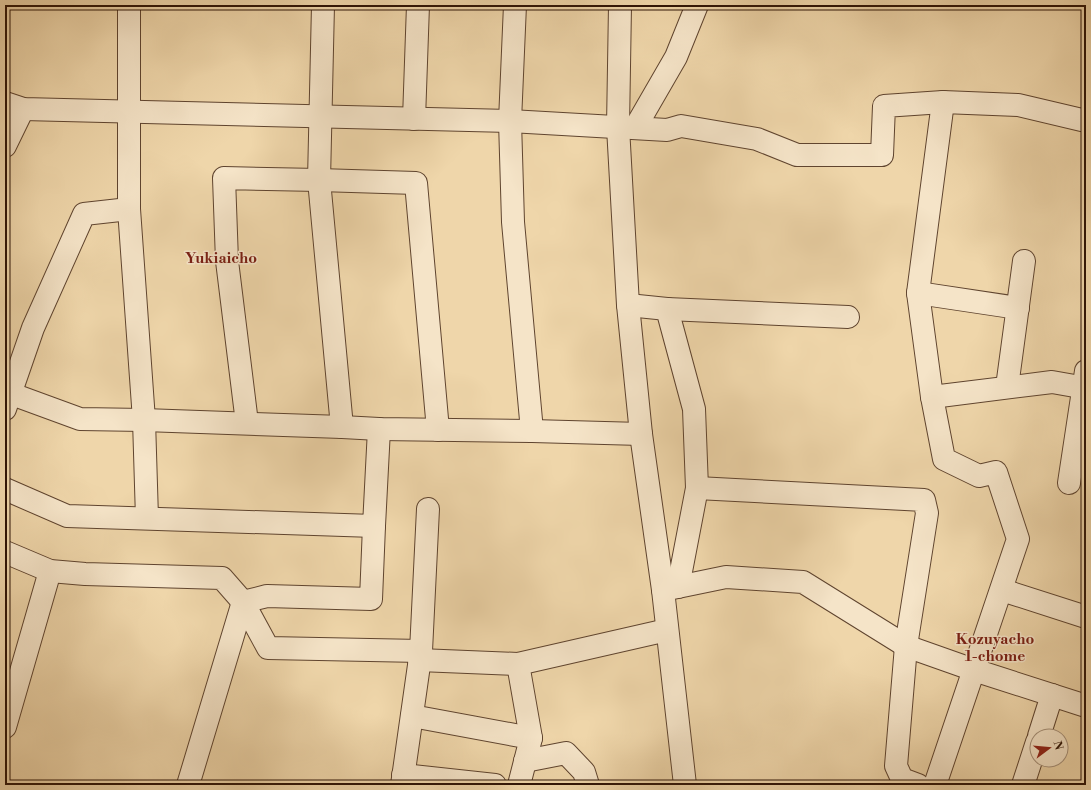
<svg xmlns="http://www.w3.org/2000/svg" width="1091" height="790" font-family="'Libre Bodoni',serif">
  <rect width="100%" height="100%" fill="#efd6aa"/>
  <filter id="stains"><feTurbulence type="fractalNoise" baseFrequency=".005" numOctaves="4"/><feColorMatrix values="0 0 0 0 .2 0 0 0 0 .09 0 0 0 0 .02 0 0 0 .5 -.17"/></filter>
  <radialGradient id="worn" r=".72"><stop offset=".6" stop-color="#630" stop-opacity="0"/><stop offset="1" stop-color="#630" stop-opacity=".3"/></radialGradient>
  <g fill="none" stroke-linecap="round" stroke-linejoin="round">
    <defs>
      <g id="minor">
        <path d="M129,5V209L144,420L147,518"/>
        <path d="M323,5L319,180L342,427"/>
        <path d="M515,5L510,121L513,222L532,431"/>
        <path d="M620,5L618,127L628,305L641,434L663,590L685,785"/>
        <path d="M5,103L23,109L510,121L667,130L681,126L757,139L797,155H882L884,106L943,102"/>
        <path d="M414,119L418,5"/>
        <path d="M1086,121L1018,105L943,102L918,293L932,397L1052,382L1086,388"/>
        <path d="M635,128L676,57L697,5"/>
        <path d="M5,146L23,109"/>
        <path d="M918,293L1018,308"/>
        <path d="M628,305L667,309L694,409L697,488L678,587"/>
        <path d="M667,309L848,317"/>
        <path d="M1007,387L1024,261"/>
        <path d="M9,393L80,419L144,420L342,427L379,429L532,431L641,434"/>
        <path d="M932,397L944,459L979,476L996,472L1018,539L935,785"/>
        <path d="M5,409L33,328L84,214L129,209"/>
        <path d="M247,423L227,261L224,178L319,180L416,183L438,430"/>
        <path d="M1069,483L1086,371"/>
        <path d="M697,488L924,500L927,513L906,646L896,766L902,779L918,785"/>
        <path d="M5,489L67,516L374,526L379,429"/>
        <path d="M5,552L50,571L85,574L222,578L243,602L268,648L421,651"/>
        <path d="M663,590L726,577L803,582L906,646L974,670L1086,706"/>
        <path d="M1002,590L1086,617"/>
        <path d="M419,660L518,664L667,630"/>
        <path d="M518,664L531,738L519,785"/>
        <path d="M412,716L531,738"/>
        <path d="M5,727L50,571"/>
        <path d="M1039,736L1052,695"/>
        <path d="M525,761L566,753L584,772L588,785"/>
        <path d="M403,775L495,785"/>
        <path d="M188,785L243,602L267,596L371,599L374,526"/>
        <path d="M402,785L421,651L428,509"/>
        <path d="M1023,785L1037,742"/>
      </g>
    </defs>
    <!-- minor casing -->
    <use href="#minor" stroke="#5f442f" stroke-width="24"/>
    <!-- minor -->
    <use href="#minor" stroke="#f5e4c8" stroke-width="22"/>
  </g>
  <g text-anchor="middle" stroke-width="3" stroke-linejoin="round" paint-order="stroke">
    <!-- neighbourhood labels -->
    <g font-size="15" font-weight="bold" fill="#7a1f14" stroke="#f5e4c8">
      <text x="221" y="263">Yukiaicho</text>
      <text x="995" y="644">Kozuyacho<tspan x="995" dy="17">1-chome</tspan></text>
    </g>
  </g>
  <!-- margin -->
  <rect width="1091" height="790" fill="none" stroke="#efd6aa" stroke-width="20"/>
  <rect x="6" y="6" width="1079" height="778" fill="none" stroke="#2f1406" stroke-width="2"/>
  <rect x="10" y="10" width="1071" height="770" fill="none" stroke="#2f1406"/>
  <!-- north arrow -->
  <g transform="translate(1049 748) rotate(74)"><circle r="19" fill="#f5e4c8" stroke="#a6917a"/>
  <path d="M0-3L7 15L0 10L-7 15Z" fill="#8f2418"/>
  <text y="-6" font-size="11" font-weight="bold" text-anchor="middle" fill="#2f1406">N</text>
  </g>
  <rect width="100%" height="100%" filter="url(#stains)"/>
  <rect width="100%" height="100%" fill="url(#worn)"/>
</svg>
